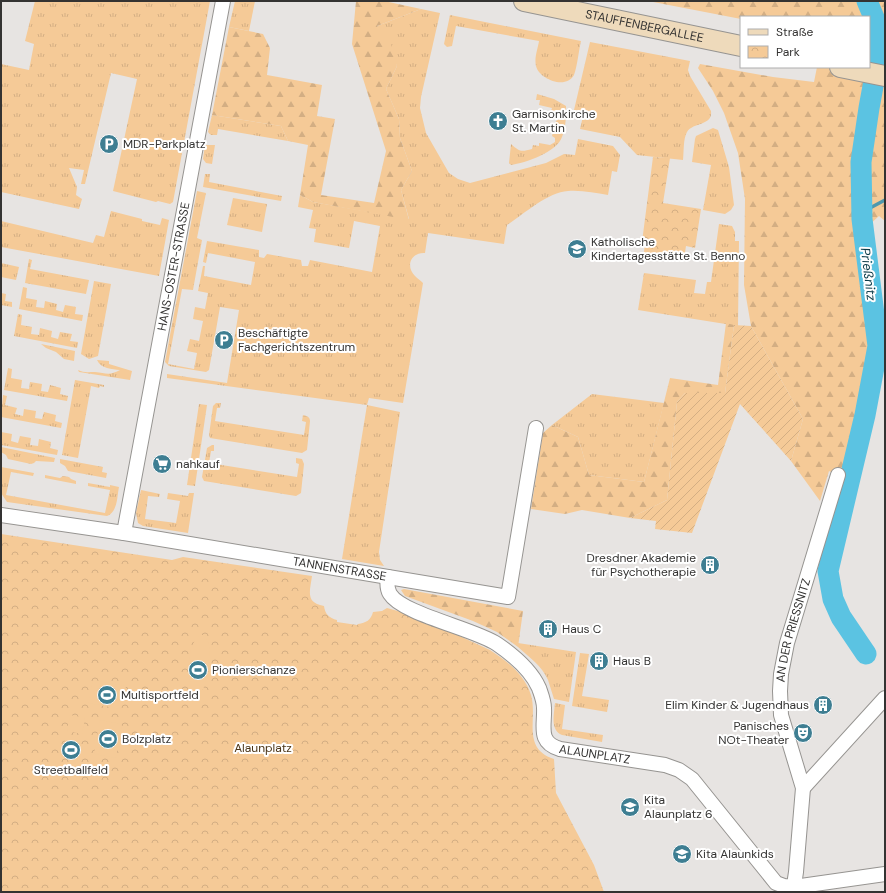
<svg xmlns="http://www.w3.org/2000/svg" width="886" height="893" font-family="'DM Sans',sans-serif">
  <defs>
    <pattern id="grass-tufts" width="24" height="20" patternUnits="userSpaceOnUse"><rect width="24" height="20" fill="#f5ca97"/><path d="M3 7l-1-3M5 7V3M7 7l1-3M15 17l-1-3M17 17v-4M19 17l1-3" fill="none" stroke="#d3ae83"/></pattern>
    <pattern id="forest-firs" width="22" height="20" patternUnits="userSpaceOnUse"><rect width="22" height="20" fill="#f5ca97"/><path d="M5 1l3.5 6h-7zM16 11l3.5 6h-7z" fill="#d3ae83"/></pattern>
    <pattern id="park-crowns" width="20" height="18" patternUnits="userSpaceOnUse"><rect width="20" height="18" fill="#f5ca97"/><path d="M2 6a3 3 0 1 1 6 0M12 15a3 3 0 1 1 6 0" fill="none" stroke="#d3ae83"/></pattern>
    <pattern id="garden-furrows" width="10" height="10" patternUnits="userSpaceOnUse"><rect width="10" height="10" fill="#f5ca97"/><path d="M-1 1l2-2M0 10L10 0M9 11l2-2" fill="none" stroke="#d3ae83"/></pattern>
  </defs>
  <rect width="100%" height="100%" fill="#e7e4e2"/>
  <!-- grass -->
  <g fill="url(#grass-tufts)">
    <path d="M35,1H210L173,202L170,204L158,201L156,202L113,191L137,79L111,73L85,184H81L84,170L69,168L77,187L76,195L82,199L79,209L1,192V64L29,70L34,44L25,41Z"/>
    <path d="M235,1H255L249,31L229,27Z"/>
    <path d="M421,9L440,13L421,97L420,108L426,133L449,173L458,179L470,183L546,163L564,154L575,155L578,139L613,146L620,155L617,172L612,171L608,195C595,193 582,190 568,191C548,192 524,214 507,225L504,244L428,233L425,253C415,252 406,261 412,272C414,276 420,280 423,283L403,403L369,398L367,405L400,412L379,552L380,560L384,566L342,559L367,405L167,378V374L227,383L239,310L220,307L209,370L206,372L169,366L165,362L197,191L206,193L197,238L202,240L193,290L182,289L168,364L194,369L197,353L187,351L190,339L199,341L203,321L193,319L195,307L205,309L208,293L198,291L203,266H205L204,276L251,285L255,262L208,253L206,263L203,262L207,241L259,250V257L264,258L267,254L301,260L302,266H308L310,260L372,272L380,226L354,221L349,248L314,242L316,229L309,228L313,210L298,207L300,195L313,202L409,219L401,190L412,171L400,138L399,119L386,89L397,66L377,26Z"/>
    <path d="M450,15L581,41C579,49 577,68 574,75C566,90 539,79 536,66C534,58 538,48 539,41L456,26L452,46L447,47L444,44Z"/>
    <path d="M590,42L690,61L688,70L690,76L711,111C713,126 693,122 687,132C683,139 684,152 683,160L637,155L620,137L580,129L584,112L574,110Z"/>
    <path d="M537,94L554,99L566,106C566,116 566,128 562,137C557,152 525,163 511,165L509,163L511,144C520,152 521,152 532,149L533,145L539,146V143L550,145L555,142V138L552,136L553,132H556L557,127H554L556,121L559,119V114L558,112L551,111L552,108L539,105L540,100H536Z"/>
    <path d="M212,115L281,126L288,141L218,129L217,135H211L208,132Z"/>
    <path d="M713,128L718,130L729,167L734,205L731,210L725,214L703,210L711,165L692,162L695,139L696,136Z"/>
    <path d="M205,145H215L212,164L206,163L203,159Z"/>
    <path d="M205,174H210L209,182L282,196L281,201L203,187Z"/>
    <path d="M233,198L267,204L262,232L227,225Z"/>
    <path d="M111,211L142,219V221L160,225L162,218L169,220L159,276L1,247V221L93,243L96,235L104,237Z"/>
    <path d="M719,224L732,226L735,232V241H739L738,326L638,310L644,273L696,280L694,293L705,294L707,282H711Z"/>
    <path d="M29,259L32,260L30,269L89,280L86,294L25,283Z"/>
    <path d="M1,263L19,267L16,280L1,277Z"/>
    <path d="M94,281L111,284L98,356L89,359L81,354Z"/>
    <path d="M23,287L27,288L26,298L37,300L36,307L44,308L45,301L57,304L56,310L63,312L65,305L76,307L75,314L83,315L82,321L19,309Z"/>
    <path d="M1,293L6,294L5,301L12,302V307L1,305Z"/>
    <path d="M18,314L22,315L21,325L32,327L31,334L39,335L40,328L52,331L51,337L58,339L60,332L72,334L70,341L78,342L77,348L14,336Z"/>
    <path d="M41,344L75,351L74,361L64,359L56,352L46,348Z"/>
    <path d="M97,360L109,361V364L132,371L130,380L79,372L78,370C84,373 88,372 95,372C106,373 109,376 120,370C112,369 101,369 97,360Z"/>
    <path d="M8,368L12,369L11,378L22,380L21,388L29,389L30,382L42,384L41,391L48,392L50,385L61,388L60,394L68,396L67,401L4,390Z"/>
    <path d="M75,380L104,385V387L100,386L99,388L91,386L78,458L62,455Z"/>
    <path d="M592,394L664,403L644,482L589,475L578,437L552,425Z"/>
    <path d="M3,395L7,396L5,405L17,408L15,414L23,416L24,409L36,411L35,418L42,419L44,412L56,415L55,421L62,423L61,428L1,417Z"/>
    <path d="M216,403H221L220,408H217L215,421L304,435L306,422L302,421L303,415C307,416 310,417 310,421L307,450L302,453L210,438L209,435L213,406Z"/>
    <path d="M199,404L207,405L195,486L187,485Z"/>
    <path d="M1,432L12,434L11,441L18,443L20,436L31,438L30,445L38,446L39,439L51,442L50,448L58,450L57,455L1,445Z"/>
    <path d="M212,445H214V451H211L209,463L297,477L299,464L296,463V458L302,459L304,464L301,493L296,496L204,481L202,477L207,448Z"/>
    <path d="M1,447L55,458L54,462L36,461L34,463L31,464L8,459L6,455L1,452Z"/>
    <path d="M60,459L103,467L102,472L107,473L106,478L68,471L65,466L60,463Z"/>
    <path d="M1,467L34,473L33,476L11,472L6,495L105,513L110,490L88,486V483L110,487V485L119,487C117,496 118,512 107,516L7,502L1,493Z"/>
    <path d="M45,475L60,478L63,476L69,477L71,479L76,481V484L45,478Z"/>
    <path d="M141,490L160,494L159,497L148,496L145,519L176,523L180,501L167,499L168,493L188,496L189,493H194L188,533L143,526L138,523L136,513Z"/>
    <path d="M518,643L576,652L569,702L554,699C552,693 550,686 548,680C542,666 529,657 518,647Z"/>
    <path d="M580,653L589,654L582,696L609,700L607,712L572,706Z"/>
    <path d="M555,703L565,705L562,729L603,735L602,742L562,735C550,730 554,715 555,703Z"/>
  </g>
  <!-- forest -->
  <g fill="url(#forest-firs)">
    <path d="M356,1H384L421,9L377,26L391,44L397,66L386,89L399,119L400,138L412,171L401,190L409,220L313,202L300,195L308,145L288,141L281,126L212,115L229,27L263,34L270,48L267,75L322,85L317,116L335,119L321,195L374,203L386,151L352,44Z"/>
    <path d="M648,1H885V221L879,216L868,226L884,351L854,482L829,471L820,501L791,461L803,419L751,326L744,285L745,199L738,153L724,113L713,91L698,68L700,64L773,77L814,82L817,67H869V17H741V19Z"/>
    <path d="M726,323L734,325L725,393H685L677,402L667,500L630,518L582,510L565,514L531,509L543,433L552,425L578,437L589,475L644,482L670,378L718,385Z"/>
    <path d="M404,589L523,611L518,647L497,632L473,621L405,596L401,590Z"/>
  </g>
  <!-- park -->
  <g fill="url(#park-crowns)">
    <path d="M653,157L670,158L663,203L701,209L695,248L686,246L684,259L647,254L644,252L645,243L642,242Z"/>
    <path d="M1,534L172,560L183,557L312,576C310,591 305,603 324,606C325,614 329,618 337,620V622L357,625L358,624C366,623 371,620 373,612L382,611L387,608C423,617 457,635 490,650C507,661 525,675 531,695C538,719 521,748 554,759L556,793L594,865L604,892H1Z"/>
  </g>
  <!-- garden -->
  <path fill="url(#garden-furrows)" d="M734,325L751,326L803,419L791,461L740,404L692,533L655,529L656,521L630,518L667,500L677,402L685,393H725Z"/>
  <!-- pitch -->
  <g fill="#f5ca97">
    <path d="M199,635H205C206,638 208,642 209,644C210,654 208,686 201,692C199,693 197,693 195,693C184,687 188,652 194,642C195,640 198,637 199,635Z"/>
    <path d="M93,680L126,686L121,709L88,703Z"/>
    <path d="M70,715L85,718L82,734L67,731Z"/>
    <path d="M100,720L122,724L116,758L94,754Z"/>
    <path d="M65,740L80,743L77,761L61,757Z"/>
  </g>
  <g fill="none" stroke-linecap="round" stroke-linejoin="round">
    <!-- stream -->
    <path stroke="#4f98ad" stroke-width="3.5" d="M862,219L870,208L885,200"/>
    <!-- river -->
    <path stroke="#5bc3e2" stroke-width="21" d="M866,654L841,617L833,599L828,571L865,415L878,346L862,219L861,162L869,108L879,54L875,20L867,1"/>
    <defs>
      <g id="minor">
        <path id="s1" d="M1,515L124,533L508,597L536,428"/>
        <path id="s2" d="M124,533L223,1"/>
        <path id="s3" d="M388,577C387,583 387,589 390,594C402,614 475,629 497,644C513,655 531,670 539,688C541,694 544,701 544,708C545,726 537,742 560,749L665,765L679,770L692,779L776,883L784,886L794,887L885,874"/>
        <path d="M803,788L885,698"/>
        <path id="s4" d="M793,892L796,872L803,788L781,715L780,691L781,674L787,643L838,475"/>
      </g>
      <g id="secondary">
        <path id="s5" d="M524,1L741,46"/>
        <path d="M840,67L885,76"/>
      </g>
    </defs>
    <!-- minor casing -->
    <use href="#minor" stroke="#969491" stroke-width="16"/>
    <!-- secondary casing -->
    <use href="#secondary" stroke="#969491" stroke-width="22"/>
    <!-- minor -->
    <use href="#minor" stroke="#fff" stroke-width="14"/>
    <!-- secondary -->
    <use href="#secondary" stroke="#eedabb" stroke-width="20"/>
  </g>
  <!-- icons -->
  <defs>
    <symbol id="church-disc" viewBox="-11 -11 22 22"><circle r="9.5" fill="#3e7e92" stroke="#fff"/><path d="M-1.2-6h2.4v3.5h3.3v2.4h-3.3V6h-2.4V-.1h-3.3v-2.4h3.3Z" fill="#fff"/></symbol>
    <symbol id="parking-disc" viewBox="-11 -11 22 22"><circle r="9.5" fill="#3e7e92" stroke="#fff"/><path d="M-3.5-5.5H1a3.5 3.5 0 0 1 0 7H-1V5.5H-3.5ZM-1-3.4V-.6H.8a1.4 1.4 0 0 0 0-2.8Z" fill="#fff"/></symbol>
    <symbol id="school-disc" viewBox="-11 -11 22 22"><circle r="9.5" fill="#3e7e92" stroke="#fff"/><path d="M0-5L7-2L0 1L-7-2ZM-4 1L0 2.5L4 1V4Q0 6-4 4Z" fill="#fff"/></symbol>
    <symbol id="supermarket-disc" viewBox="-11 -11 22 22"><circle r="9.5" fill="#3e7e92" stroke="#fff"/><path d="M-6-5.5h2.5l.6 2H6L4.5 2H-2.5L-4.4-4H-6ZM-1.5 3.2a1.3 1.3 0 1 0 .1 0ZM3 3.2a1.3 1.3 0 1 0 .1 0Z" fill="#fff"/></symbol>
    <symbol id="building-disc" viewBox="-11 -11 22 22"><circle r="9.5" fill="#3e7e92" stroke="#fff"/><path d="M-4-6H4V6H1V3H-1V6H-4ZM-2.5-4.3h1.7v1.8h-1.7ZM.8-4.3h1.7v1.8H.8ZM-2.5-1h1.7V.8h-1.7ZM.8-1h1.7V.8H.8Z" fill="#fff"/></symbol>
    <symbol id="stadium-disc" viewBox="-11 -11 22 22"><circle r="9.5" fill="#3e7e92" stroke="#fff"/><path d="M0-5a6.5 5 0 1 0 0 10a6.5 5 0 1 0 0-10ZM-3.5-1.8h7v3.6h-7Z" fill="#fff"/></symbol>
    <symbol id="theatre-disc" viewBox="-11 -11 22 22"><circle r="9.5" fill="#3e7e92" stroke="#fff"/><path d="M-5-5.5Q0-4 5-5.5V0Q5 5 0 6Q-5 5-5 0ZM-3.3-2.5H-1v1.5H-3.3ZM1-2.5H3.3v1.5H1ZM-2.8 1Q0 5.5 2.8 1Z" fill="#fff"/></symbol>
  </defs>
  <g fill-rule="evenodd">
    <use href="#church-disc" x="487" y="110" width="22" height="22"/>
    <use href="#parking-disc" x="98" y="133" width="22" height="22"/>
    <use href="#school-disc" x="566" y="238" width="22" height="22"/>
    <use href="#parking-disc" x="213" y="329" width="22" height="22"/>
    <use href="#supermarket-disc" x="151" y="453" width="22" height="22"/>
    <use href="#building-disc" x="699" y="554" width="22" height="22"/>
    <use href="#building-disc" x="537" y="618" width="22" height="22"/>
    <use href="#building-disc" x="588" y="650" width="22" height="22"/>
    <use href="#stadium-disc" x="187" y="659" width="22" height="22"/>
    <use href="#stadium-disc" x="96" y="684" width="22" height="22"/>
    <use href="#building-disc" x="812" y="694" width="22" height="22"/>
    <use href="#theatre-disc" x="792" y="722" width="22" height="22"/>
    <use href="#stadium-disc" x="97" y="728" width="22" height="22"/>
    <use href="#stadium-disc" x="60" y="739" width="22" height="22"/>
    <use href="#school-disc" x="619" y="796" width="22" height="22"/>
    <use href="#school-disc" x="671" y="843" width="22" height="22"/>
  </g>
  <g text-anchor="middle" stroke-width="4" stroke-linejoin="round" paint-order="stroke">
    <!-- street labels -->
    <g font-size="12" fill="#343332" stroke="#fff">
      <text dy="4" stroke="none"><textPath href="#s5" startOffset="123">STAUFFENBERGALLEE</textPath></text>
      <text dy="4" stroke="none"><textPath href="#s2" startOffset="271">HANS-OSTER-STRASSE</textPath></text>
      <text dy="4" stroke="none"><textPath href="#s1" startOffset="343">TANNENSTRASSE</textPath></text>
      <text dy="4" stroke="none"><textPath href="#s4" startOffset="267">AN DER PRIESSNITZ</textPath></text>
      <text dy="4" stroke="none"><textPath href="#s3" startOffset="303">ALAUNPLATZ</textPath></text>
    </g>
    <!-- poi labels -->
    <g font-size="12" fill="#343332" stroke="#fff" text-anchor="start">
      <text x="512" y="118">Garnisonkirche<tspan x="512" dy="14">St. Martin</tspan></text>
      <text x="123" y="148">MDR-Parkplatz</text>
      <text x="591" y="246">Katholische<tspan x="591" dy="14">Kindertagesstätte St. Benno</tspan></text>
      <text x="238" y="337">Beschäftigte<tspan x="238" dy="14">Fachgerichtszentrum</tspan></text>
      <text x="176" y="468">nahkauf</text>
      <text x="696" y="562" text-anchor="end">Dresdner Akademie<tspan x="696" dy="14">für Psychotherapie</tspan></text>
      <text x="562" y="633">Haus C</text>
      <text x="613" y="665">Haus B</text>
      <text x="212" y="674">Pionierschanze</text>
      <text x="121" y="699">Multisportfeld</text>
      <text x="809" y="709" text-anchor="end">Elim Kinder &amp; Jugendhaus</text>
      <text x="789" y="730" text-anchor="end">Panisches<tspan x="789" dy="14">NOt-Theater</tspan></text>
      <text x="122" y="743">Bolzplatz</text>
      <text x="71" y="774" text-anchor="middle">Streetballfeld</text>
      <text x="644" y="804">Kita<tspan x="644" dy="14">Alaunplatz 6</tspan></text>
      <text x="696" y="858">Kita Alaunkids</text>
    </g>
    <!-- park labels -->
    <g font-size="12" fill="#4a3416" stroke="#fff">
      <text x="263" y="752">Alaunplatz</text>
    </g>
    <!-- water labels -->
    <g font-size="13" font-style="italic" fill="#0a3a47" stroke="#fff">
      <text transform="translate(869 274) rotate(83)" y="5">Prießnitz</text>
    </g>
  </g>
  <!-- border -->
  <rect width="886" height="893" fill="none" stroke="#343332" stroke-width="4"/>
  <!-- legend -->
  <rect x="740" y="16" width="130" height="52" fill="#ffffff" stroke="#aeadad"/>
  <rect x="748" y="29" width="20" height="6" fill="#eedabb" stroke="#aeadad"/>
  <text x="776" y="36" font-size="12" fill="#343332">Straße</text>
  <rect x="748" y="46" width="20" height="12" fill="url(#park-crowns)" stroke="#aeadad"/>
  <text x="776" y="56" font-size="12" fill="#343332">Park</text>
</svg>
